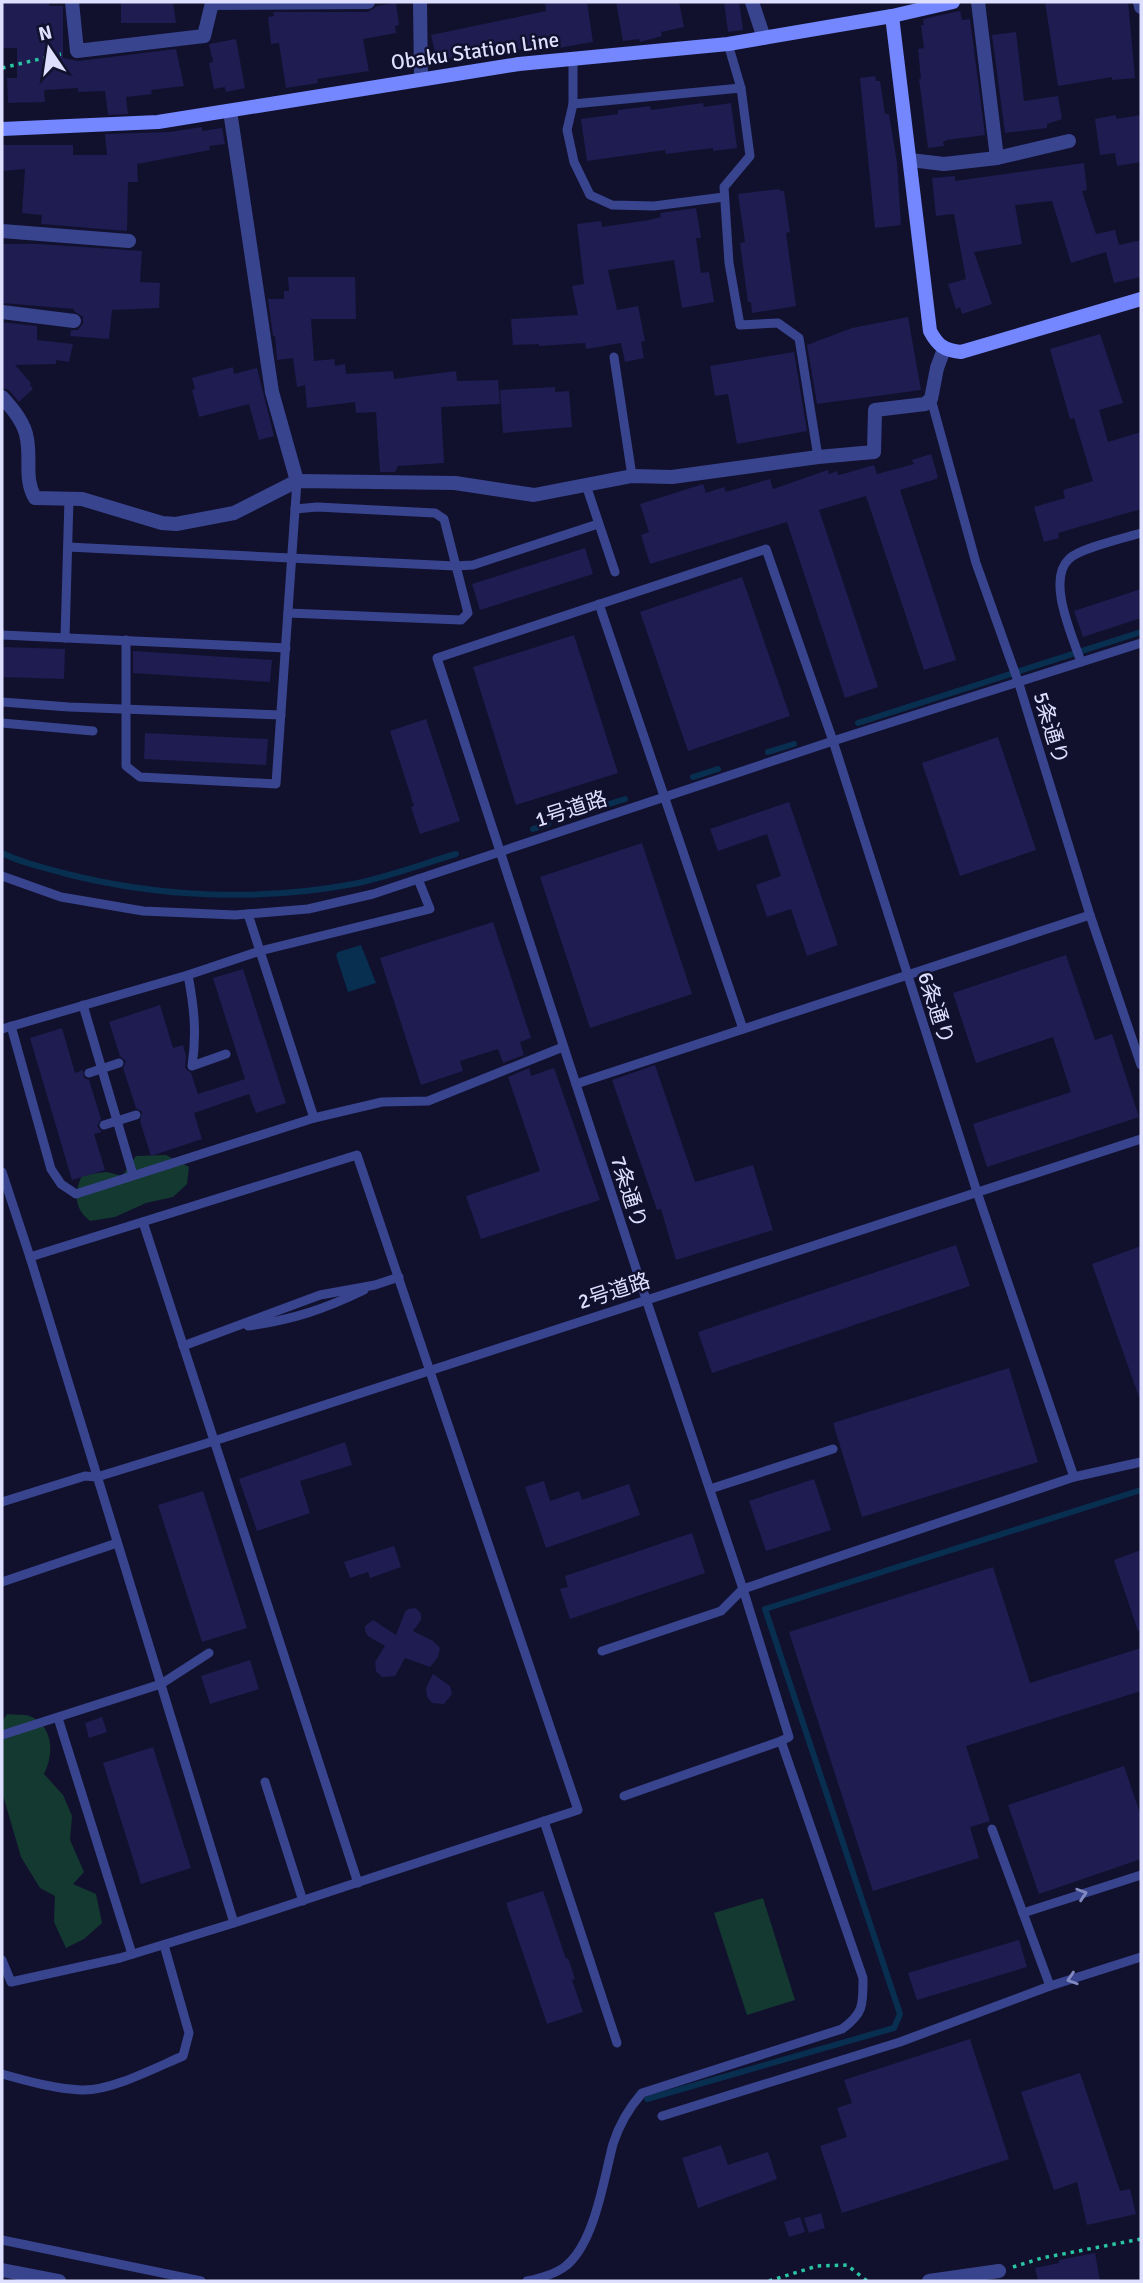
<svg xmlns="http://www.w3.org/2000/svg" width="1143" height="2283" font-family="Signika,'Noto Sans JP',sans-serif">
  <rect width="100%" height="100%" fill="#11112e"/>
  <!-- green -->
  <g fill="#133931">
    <path d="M166,1155L189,1167L187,1184L173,1197L146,1203L115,1217L90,1221C74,1208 74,1194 82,1175L107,1172L122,1176L136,1156Z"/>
    <path d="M7,1714C14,1715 24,1714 30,1716C54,1727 54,1754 44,1774L63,1795L72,1816L70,1840L84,1872L73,1884L96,1894L102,1923L84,1939L66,1948L54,1922L55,1896L40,1888L21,1857L2,1792V1722Z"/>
    <path d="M763,1898L795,2000L747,2015L714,1913Z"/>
  </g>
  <!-- water -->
  <path fill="#082e50" d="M361,945L376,983L348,992L336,955L338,952Z"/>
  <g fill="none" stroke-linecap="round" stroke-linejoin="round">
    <!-- stream -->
    <g stroke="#082e50" stroke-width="6">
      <path d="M858,723L1141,632"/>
      <path d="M768,752L794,744"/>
      <path d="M693,777L718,769"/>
      <path d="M603,806L625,799"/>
      <path d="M533,829L548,824"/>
      <path d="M2,853C21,863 43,867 63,873C156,897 258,902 353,884C388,877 422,864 456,854"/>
      <path d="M647,2099L894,2028L900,2014L765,1609L1141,1490"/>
    </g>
  </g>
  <!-- building -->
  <g fill="#1e1c50">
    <path d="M2,2H49V6H63V58L78,61L176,49L184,86L151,90L152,94L126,97L128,114L108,115L105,91L78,92V88L44,90L45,102L8,103L7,78H17V48H2Z"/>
    <path d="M121,2H173L176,23H121Z"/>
    <path d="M545,2H587L593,42L558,48V46L537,49V46L501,53L500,48L437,61L431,35L546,11Z"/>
    <path d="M616,2H679L684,27L661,32L662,36L640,42L639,39L623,41Z"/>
    <path d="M724,2H739L743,30L728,32Z"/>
    <path d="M1045,2H1128L1135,78L1112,80V77L1058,86Z"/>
    <path d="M396,3L399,25L395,26L396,33L363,39L369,71L317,79L318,83L286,88L279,43L271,44L268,17L274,16L273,12H368L377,6Z"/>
    <path d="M960,11L962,20L970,19L985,135L947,140L943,142L944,146L928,148L919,79H921L918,49L924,48L921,25H924L923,19Z"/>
    <path d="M1016,32L1024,101L1058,96L1062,119L1047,124V128L1005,133L992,35Z"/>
    <path d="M236,39L245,88L226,92L225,87L214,89L209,63L213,62L209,44Z"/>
    <path d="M875,76L876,81H880L885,114H889L897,163L901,225L875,228L860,78Z"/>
    <path d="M703,103L704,107L731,103L737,148L713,151V148L666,154L665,150L587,161L581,119L618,114V110L650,106L651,110Z"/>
    <path d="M1116,115V119L1141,115V162L1117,166L1115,153L1100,155L1095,119Z"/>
    <path d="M202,127V131L222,128L225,144L209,146L210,150L137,164L138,182H128L127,231L41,224L42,215L22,213L25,169L2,171V145H73V155H107L105,134L170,132Z"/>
    <path d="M1084,163L1087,190L1082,191L1096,234L1115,230L1119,245L1141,240V277L1114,283L1106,252L1071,263L1052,201L1015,205L1022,244L974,252L992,304L962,314L960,307L956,309L948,284L966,279L954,214L936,216L932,178L955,176V181Z"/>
    <path d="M779,189L780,191H784L790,232L786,233L796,306L752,313L751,302H748L740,243L745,242L738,194Z"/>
    <path d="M696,208L701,238H696L701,273L709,272L714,302L682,308L674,260L608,270L617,310L638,306L645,341L641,342L644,358L625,362L621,343L586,349L585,343L539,346V344L513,345L511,319L578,315L572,286L584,284L577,224L601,221L602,227L649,220L661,217L660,213Z"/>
    <path d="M2,244H39L142,251L140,282L160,283L159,308L112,310L109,339L70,336L71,330H78L83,323V317L74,311V309L2,303Z"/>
    <path d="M288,277H355L356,319H311L314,361L334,359L335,366L345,364L346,374L393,371L394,379L456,371L457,381L498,380L500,404L441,407L444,463L398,466L395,472H380L376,412L356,413L355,402L307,408L305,385L297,387L293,358L277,360L275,336H273L268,299H284V291H289Z"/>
    <path d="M908,317L921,390L817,404L807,345L852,328Z"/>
    <path d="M2,322L37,326V340L73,344L69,362L56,360V364L15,365L31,383L30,385L33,389L19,402L9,390L2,388Z"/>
    <path d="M1100,334L1123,403L1099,410L1108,442L1141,432V509L1058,533L1059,538L1044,542L1034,507L1065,498L1063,490L1093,481L1074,418L1070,419L1050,349Z"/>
    <path d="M794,352L807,431L737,444L728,394L715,396L710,366Z"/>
    <path d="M233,367L234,374L257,368L274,436L259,440L249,404L199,417L192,390L195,389L192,378Z"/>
    <path d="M555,387V392L569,391L572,427L503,433L500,390Z"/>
    <path d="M931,454L938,477L936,479L900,490L956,660L924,670L866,496L819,510L878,687L845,698L787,522L650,564L641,535L649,532L640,504L703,484L706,493L724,487L726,492L770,479L773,489L828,470L829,474L837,471L838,475L843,474L874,465L877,474L914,464L912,460Z"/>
    <path d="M585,548L593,574L480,610L472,584Z"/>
    <path d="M742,577L790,716L688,751L640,612Z"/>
    <path d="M1141,589V618L1083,637L1074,611Z"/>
    <path d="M574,635L618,773L516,805L473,667Z"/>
    <path d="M2,647L65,649L64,679L2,677Z"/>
    <path d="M133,651L272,660L270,682L133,673Z"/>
    <path d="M426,719L460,821L420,834L411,807L414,806L390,731Z"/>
    <path d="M145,733L268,739L266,765L144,759Z"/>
    <path d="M998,737L1036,850L960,876L922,763Z"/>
    <path d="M789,802L838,945L807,956L791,909L767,917L756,885L781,876L767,834L718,851L710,829Z"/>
    <path d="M642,843L692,994L590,1028L540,877Z"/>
    <path d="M493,922L531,1038L520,1042L524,1055L503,1063L498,1049L460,1061L463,1071L421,1085L380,958Z"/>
    <path d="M1066,955L1095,1040L1112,1034L1139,1117L987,1167L973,1124L1071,1092L1053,1037L976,1063L953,993Z"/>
    <path d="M243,969L286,1103L256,1113L249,1094L194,1113L202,1139L151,1156L140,1121L142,1112L136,1108L123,1068L126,1061L120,1056L109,1022L160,1005L173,1048L183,1045L186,1056L185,1068L191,1073L198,1094L245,1079L213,978Z"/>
    <path d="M62,1028L75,1073L83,1070L84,1078L89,1080L101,1119L97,1126L102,1132L94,1134L105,1170L72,1180L30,1038Z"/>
    <path d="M655,1065L695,1182L753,1165L773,1230L676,1260L661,1209L657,1210L612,1080Z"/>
    <path d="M529,1068L531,1076L554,1068L600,1200L481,1239L466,1196L540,1171L508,1077Z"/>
    <path d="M956,1245L970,1286L712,1373L698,1332Z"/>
    <path d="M1141,1246V1397H1139L1092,1264Z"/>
    <path d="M1009,1368L1038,1462L862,1517L833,1423Z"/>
    <path d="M345,1442L352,1465L300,1481L310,1513L257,1531L239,1479Z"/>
    <path d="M814,1479L831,1530L766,1551L749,1501Z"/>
    <path d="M544,1481L550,1501L579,1491L582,1500L629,1484L640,1515L546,1548L525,1487Z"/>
    <path d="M203,1491L247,1628L202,1642L158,1505Z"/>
    <path d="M692,1533L705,1573L570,1619L560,1589L568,1587L565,1576Z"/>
    <path d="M394,1546L401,1567L370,1578L368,1572L350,1578L344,1562Z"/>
    <path d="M1141,1550V1630L1138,1631L1114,1560Z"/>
    <path d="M993,1567L1030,1683L1141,1648V1691L966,1746L990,1821L970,1827L979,1858L873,1891L789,1632Z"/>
    <path d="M416,1608L421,1614V1620L413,1631L433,1641L440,1648L438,1657L430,1667L405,1658L395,1676L382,1677L376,1671L375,1662L385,1646L368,1636L365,1631V1626L373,1620L396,1635L405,1612L408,1609Z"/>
    <path d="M250,1660L259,1689L210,1704L201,1676Z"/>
    <path d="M433,1674L450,1686L452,1694L444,1704L432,1703L427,1697L426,1688Z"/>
    <path d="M102,1717L107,1732L89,1738L85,1723Z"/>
    <path d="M153,1747L191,1868L141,1884L103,1763Z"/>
    <path d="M1124,1766L1141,1816V1859L1039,1894L1008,1805Z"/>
    <path d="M543,1891L566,1959L568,1958L575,1979L572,1980L583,2012L547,2024L506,1903Z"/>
    <path d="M1019,1940L1027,1967L917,2000L908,1973Z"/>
    <path d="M970,2039L1009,2159L842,2213L820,2146L847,2137L837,2108L852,2103L844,2080Z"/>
    <path d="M1080,2073L1120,2191L1130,2189L1136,2214L1087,2225L1077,2182L1054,2190L1021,2092Z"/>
    <path d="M721,2145L728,2165L768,2152L777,2179L698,2208L682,2158Z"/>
    <path d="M821,2213L825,2228L809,2233L804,2218Z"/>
    <path d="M800,2217L805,2232L789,2237L784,2222Z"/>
    <path d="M1095,2253L1100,2281H1038L1035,2268L1059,2263V2260Z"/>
  </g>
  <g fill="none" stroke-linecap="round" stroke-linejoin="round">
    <!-- path -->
    <g stroke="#2ac6a4" stroke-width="3.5" stroke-dasharray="3.5 5" stroke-linecap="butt">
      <path d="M2,68L61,54"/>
      <path d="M1013,2267L1042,2258L1141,2239"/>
      <path d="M769,2281L817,2266L847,2265L867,2281"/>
    </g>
    <!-- lane -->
    <g stroke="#39448f" stroke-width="9">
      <path d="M728,44L741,88L750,156L724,187L729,263L740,325L778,323L799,338L818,457"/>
      <path d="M573,58V104L567,130L574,162L590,195L612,205L654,206L724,197"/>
      <path d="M573,104L741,88"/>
      <path d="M614,357L632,476"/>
      <path d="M931,399L976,563L1019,684L1090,915L1141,1065"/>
      <path d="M586,485L615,572"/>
      <path d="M68,547L455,566L473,565L598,524"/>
      <path d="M599,604L743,1029"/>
      <path d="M288,613L461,620L468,613L444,519L435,513L317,507L295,509"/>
      <path d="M2,635L286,648"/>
      <path d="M65,638L69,499"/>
      <path d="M126,640V766L140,777L276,784L297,481"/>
      <path d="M1081,662C1073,637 1046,580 1069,559C1080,548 1125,538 1141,533"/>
      <path d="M2,702L69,707L281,715"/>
      <path d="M2,723L93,731"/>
      <path d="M2,876L61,897L143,911L235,915L308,909L373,894L833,741L1141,643"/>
      <path d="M248,914L314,1118"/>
      <path d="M188,975C194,1007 197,1033 192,1066L226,1054"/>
      <path d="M83,1005L133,1175"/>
      <path d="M11,1026L51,1169L61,1184L76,1194L314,1118L382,1102L428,1101L563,1047"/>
      <path d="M2,1029L188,975L260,951L430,909L418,879"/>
      <path d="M89,1073L119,1063"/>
      <path d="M576,1084L1090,915"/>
      <path d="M104,1125L136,1115"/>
      <path d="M2,1172L30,1257"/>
      <path d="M143,1222L358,1883"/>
      <path d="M248,1326C292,1320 325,1309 364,1290"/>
      <path d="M183,1346L320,1295L375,1285L399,1277"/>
      <path d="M710,1489L833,1449"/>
      <path d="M2,1502L85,1476L97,1477L214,1441L1141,1139"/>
      <path d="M2,1582L117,1543"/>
      <path d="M602,1651L721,1611L743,1589L1074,1477L1141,1462"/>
      <path d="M58,1718L132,1954"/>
      <path d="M2,1735L161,1684L209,1653"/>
      <path d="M265,1782L303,1901"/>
      <path d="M624,1796L781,1741"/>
      <path d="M544,1821L617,2043"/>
      <path d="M992,1829L1050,1986"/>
      <path d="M1023,1913L1141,1875"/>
      <path d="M2,1960L11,1982L120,1958L234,1923L578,1810L357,1155L30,1257L234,1923"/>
      <path d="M2,2074C27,2081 55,2089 81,2090C109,2092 157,2067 183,2056L189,2033L164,1945"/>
      <path d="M662,2116L900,2042L1050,1986L1141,1957"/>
      <path d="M2,2240L201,2281"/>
      <path d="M527,2281C541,2278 557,2274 567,2265C595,2241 604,2178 613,2144C619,2125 629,2108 642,2093L842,2029C864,2013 863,2005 863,1978L781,1741L789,1737L743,1589L646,1299L437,658L766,549L833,741L977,1192L1074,1477"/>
    </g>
    <!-- street -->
    <g stroke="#39448f" stroke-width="14">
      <path d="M72,2L77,51L204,36L212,3L368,2"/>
      <path d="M420,2L421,78"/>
      <path d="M752,2L764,38"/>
      <path d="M978,2L997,158"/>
      <path d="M1140,2L1141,7"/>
      <path d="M230,111L272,392L297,481"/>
      <path d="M910,160L944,164L997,158L1069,141"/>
      <path d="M2,231L129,241"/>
      <path d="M2,312L74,321"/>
      <path d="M2,397C12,408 25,423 27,439C31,460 24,479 35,498L82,499L162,523L176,524L234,513L297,481L455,483L534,495L632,476L672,477L818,457L874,452L875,410L925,404L931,399L937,368L944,349"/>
      <path d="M2,2270L59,2281"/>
      <path d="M929,2281L999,2271"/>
    </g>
    <!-- secondary -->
    <g stroke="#7587ff" stroke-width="14">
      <path d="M892,16L930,331C938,346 944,350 961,352L1141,299"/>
      <path d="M2,129L158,122L519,64L728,44L892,16L953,2"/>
    </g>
  </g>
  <!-- one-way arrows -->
  <defs><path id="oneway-chevron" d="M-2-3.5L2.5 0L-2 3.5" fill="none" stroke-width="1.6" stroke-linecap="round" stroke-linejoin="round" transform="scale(1.75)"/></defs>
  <g stroke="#838ac1">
    <use href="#oneway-chevron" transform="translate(1082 1894) rotate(-18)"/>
    <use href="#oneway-chevron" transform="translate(1072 1979) rotate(162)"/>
  </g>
  <g text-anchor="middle" stroke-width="5" stroke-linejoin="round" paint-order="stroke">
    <!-- street labels -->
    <g font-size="21" fill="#dedfff" stroke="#11112e">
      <text transform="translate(475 51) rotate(-8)" y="7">Obaku Station Line</text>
      <text transform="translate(1051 728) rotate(73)" y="7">5条通り</text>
      <text transform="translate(571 809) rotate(-18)" y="7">1号道路</text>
      <text transform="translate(936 1008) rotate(72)" y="7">6条通り</text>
      <text transform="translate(629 1192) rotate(72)" y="7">7条通り</text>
      <text transform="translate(614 1291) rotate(-18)" y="7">2号道路</text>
    </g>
  </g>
  <!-- border -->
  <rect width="1143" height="2283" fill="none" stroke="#dedfff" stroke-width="7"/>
  <!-- north arrow -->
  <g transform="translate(49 49) rotate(347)" stroke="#11112e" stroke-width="5" paint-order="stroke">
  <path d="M0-5L12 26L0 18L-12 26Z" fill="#dedfff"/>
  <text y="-10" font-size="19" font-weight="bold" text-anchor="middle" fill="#dedfff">N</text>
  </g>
</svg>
